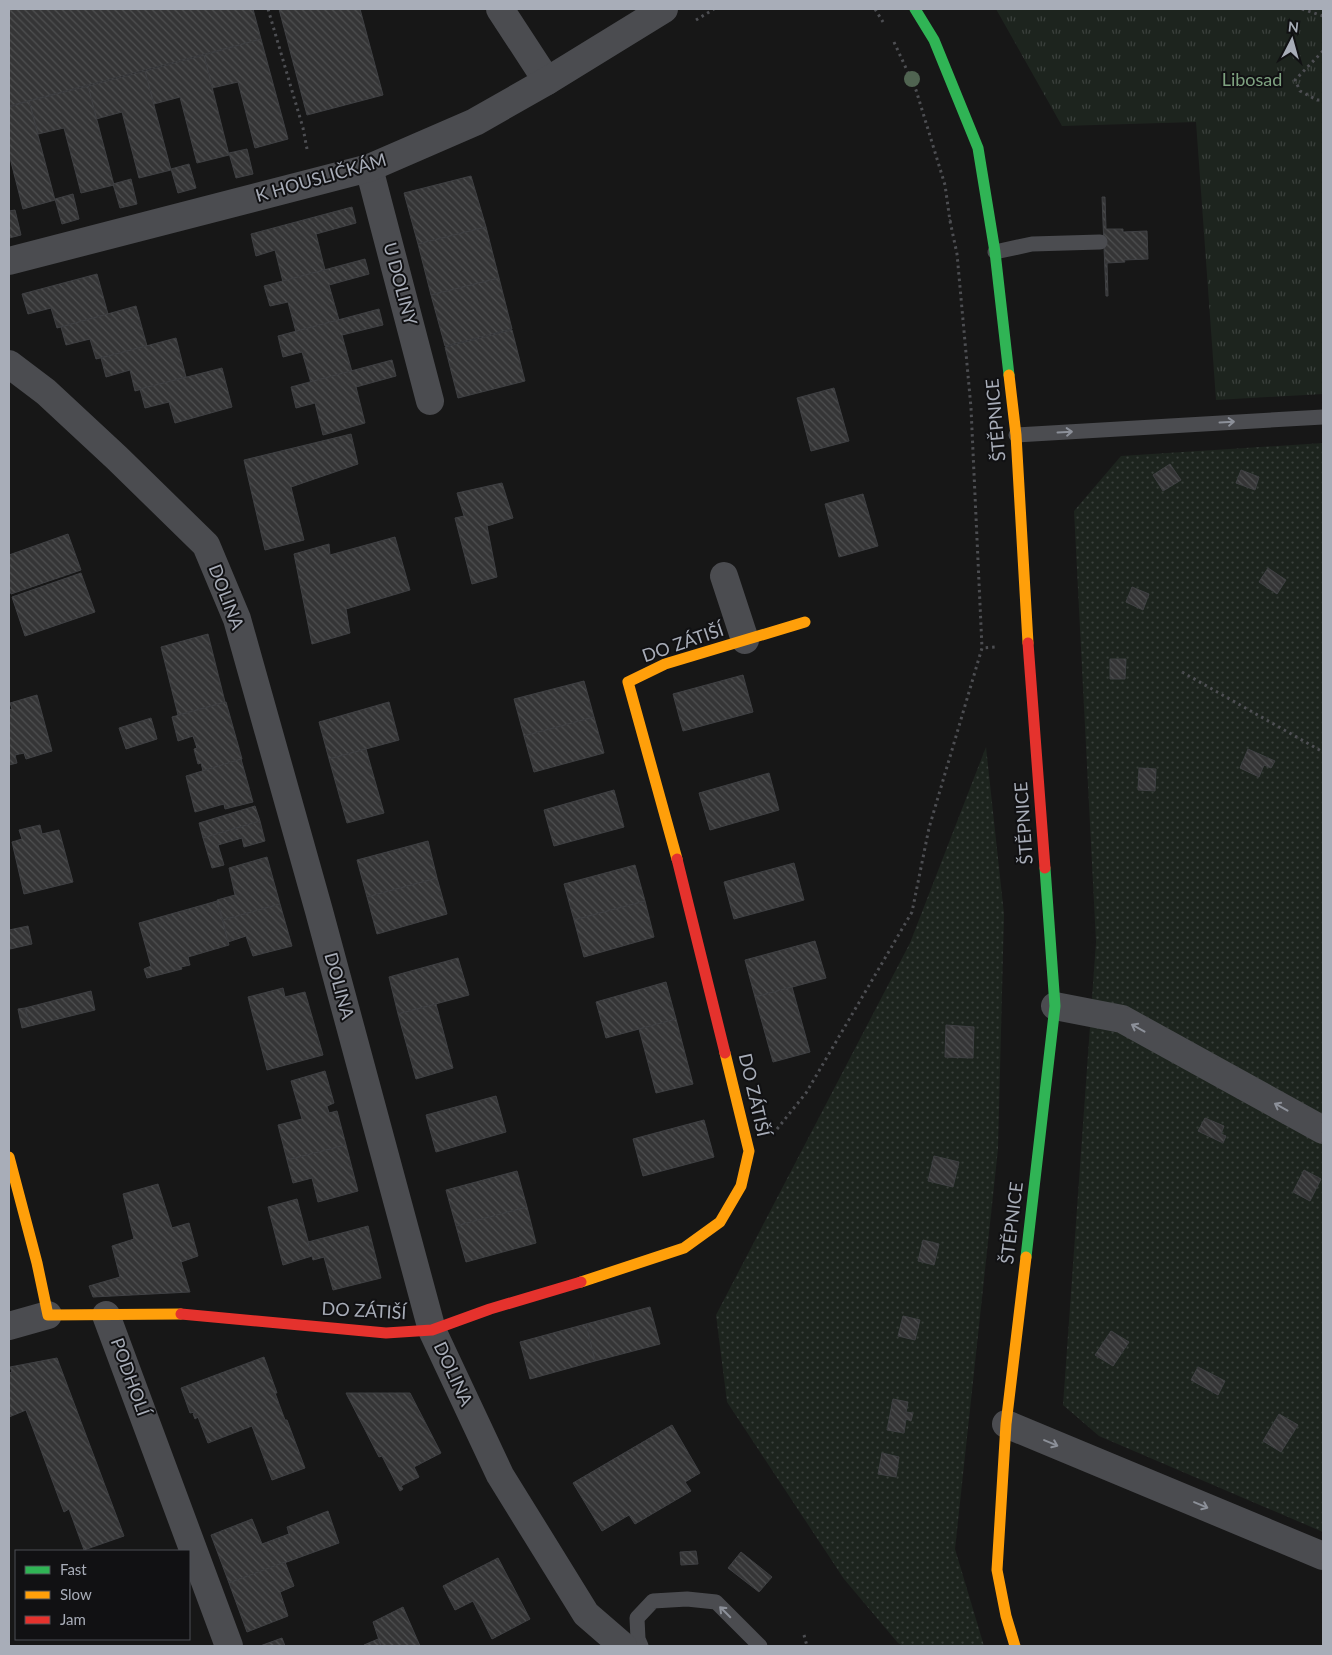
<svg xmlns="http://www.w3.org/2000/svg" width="1332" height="1655" font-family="Lato,sans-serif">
  <defs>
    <pattern id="grass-dots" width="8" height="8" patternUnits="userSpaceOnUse" patternTransform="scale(1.25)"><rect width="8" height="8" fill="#1d241e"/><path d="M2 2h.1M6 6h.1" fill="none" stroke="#3b413d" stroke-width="1.8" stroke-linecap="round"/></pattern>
    <pattern id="park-tufts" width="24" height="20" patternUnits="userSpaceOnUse" patternTransform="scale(1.25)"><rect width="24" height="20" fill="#1d241e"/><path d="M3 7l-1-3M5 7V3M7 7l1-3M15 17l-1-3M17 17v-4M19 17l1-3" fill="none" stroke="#3b413d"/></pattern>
    <pattern id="building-back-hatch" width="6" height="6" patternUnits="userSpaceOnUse" patternTransform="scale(1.25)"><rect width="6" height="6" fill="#353536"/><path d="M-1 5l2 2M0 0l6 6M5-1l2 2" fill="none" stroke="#4f5051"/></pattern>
  </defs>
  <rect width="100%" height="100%" fill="#171717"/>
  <!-- grass -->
  <g fill="url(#grass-dots)">
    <path d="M1323,443V1532L1099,1436L1063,1405L1096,942L1074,511L1121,456Z"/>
    <path d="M986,747L1004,914L998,1149L955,1549L984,1646H903L898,1643L844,1579L727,1402L716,1315L910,943Z"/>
  </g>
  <!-- park -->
  <path fill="url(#park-tufts)" d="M996,9H1323V394L1216,400L1196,122L1062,126Z"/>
  <!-- building -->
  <g fill="url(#building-back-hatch)" stroke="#3f4043">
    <path d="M9,9H253L261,39L9,106Z"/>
    <path d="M279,9H360L383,95L307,115Z"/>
    <path d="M261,39L288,139L255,148L238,82L212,88L204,55Z"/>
    <path d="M204,55L229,155L197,163L180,97L154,104L145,71Z"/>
    <path d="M145,71L171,170L139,178L122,112L96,119L88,86Z"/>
    <path d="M88,86L114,185L81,193L64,128L38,134L29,101Z"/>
    <path d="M29,101L55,200L23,209L9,154V107Z"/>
    <path d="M247,149L253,174L236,178L229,153Z"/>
    <path d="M189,164L196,188L178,193L171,169Z"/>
    <path d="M471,176L486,227L418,244L404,193Z"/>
    <path d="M131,179L137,204L120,208L113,184Z"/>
    <path d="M73,194L79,219L62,224L55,199Z"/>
    <path d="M1102,197H1105L1106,229H1123V232L1147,231L1148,259L1124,260L1125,262L1107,263L1108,296H1106Z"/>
    <path d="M352,207L356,223L316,234L325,270L283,282L275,250L256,256L251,234Z"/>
    <path d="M15,210L21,235L9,238V211Z"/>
    <path d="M486,227L499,278L431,295L418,244Z"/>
    <path d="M365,259L369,274L329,285L339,320L296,332L288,302L270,306L264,286Z"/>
    <path d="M97,274L108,314L57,328L51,308L28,314L22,294Z"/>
    <path d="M499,278L512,329L445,346L431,295Z"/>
    <path d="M136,306L147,346L96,359L90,339L66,345L61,327Z"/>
    <path d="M379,309L383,325L342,335L352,372L311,383L302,352L283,357L278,336Z"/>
    <path d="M512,330L525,381L458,398L445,347Z"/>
    <path d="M176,338L186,377L135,391L130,370L106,377L101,358Z"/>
    <path d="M392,360L396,376L356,387L365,423L323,435L315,403L296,408L291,387Z"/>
    <path d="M222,368L232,407L175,423L169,402L145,408L140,389Z"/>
    <path d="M834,388L849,441L811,451L797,398Z"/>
    <path d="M351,434L358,464L291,487L304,540L265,550L244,460Z"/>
    <path d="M1170,464L1181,480L1163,491L1153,475Z"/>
    <path d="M1241,470L1259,477L1255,490L1236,483Z"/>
    <path d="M502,483L513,518L487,526L497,577L472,584L455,518L464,516L457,493Z"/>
    <path d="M863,494L878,546L839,557L825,504Z"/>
    <path d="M68,534L81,570L11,594L9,588V555Z"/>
    <path d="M395,537L410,590L346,609L350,633L312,644L294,554L329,544L330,555Z"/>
    <path d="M1268,568L1286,580L1277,594L1259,582Z"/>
    <path d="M81,573L95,612L25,636L12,597Z"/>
    <path d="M1132,587L1149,594L1143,610L1126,602Z"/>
    <path d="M208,634L225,702L178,715L161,647Z"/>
    <path d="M1110,659H1126L1125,679H1110Z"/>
    <path d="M743,675L753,712L683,731L673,694Z"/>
    <path d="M584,681L594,717L524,736L514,699Z"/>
    <path d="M37,695L52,751L26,759L24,753L15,755L17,763L9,765V710L12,709L10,703Z"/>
    <path d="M226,702L242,759L203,771L201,763L198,764L194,749L197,748L193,736L178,741L172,717Z"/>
    <path d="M389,702L399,740L329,759L319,722Z"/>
    <path d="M594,717L604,753L534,772L524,736Z"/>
    <path d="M151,718L157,739L126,749L119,728Z"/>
    <path d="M366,749L384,813L347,823L329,759Z"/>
    <path d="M1248,749L1275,761L1271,768L1264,765L1259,777L1240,768Z"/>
    <path d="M241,759L253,802L225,809L224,804L195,812L186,776Z"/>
    <path d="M1139,768L1156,769L1155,791L1138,790Z"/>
    <path d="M769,773L779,810L710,830L699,793Z"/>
    <path d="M614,790L624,827L554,846L544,810Z"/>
    <path d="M255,806L260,821L203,838L199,823Z"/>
    <path d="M260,821L265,841L244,847L242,838L218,845L224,865L212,868L203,838Z"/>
    <path d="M40,825L42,834L59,830L73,882L24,894L12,842L22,839L19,830Z"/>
    <path d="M428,841L437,878L367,897L357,860Z"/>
    <path d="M267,857L280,904L223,920L217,900L235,895L229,868Z"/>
    <path d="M794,863L804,900L734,919L724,882Z"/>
    <path d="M635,865L645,901L574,920L564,884Z"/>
    <path d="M437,878L447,914L377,934L367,897Z"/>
    <path d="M217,901L229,945L188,957L190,965L181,967L182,969L147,978L144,969L151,966L139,923Z"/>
    <path d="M645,901L654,937L584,957L574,920Z"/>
    <path d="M280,904L292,946L253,956L246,936L228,942L223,920Z"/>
    <path d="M28,926L32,944L10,949L9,930Z"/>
    <path d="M815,941L826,978L755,997L745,960Z"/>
    <path d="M458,958L469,995L398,1014L389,977Z"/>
    <path d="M666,982L676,1019L606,1038L596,1002Z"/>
    <path d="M792,987L810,1052L773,1062L755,997Z"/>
    <path d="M283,988L285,997L305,992L323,1055L267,1070L248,997Z"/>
    <path d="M91,991L95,1010L30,1026L25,1008Z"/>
    <path d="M436,1004L453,1068L416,1079L398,1014Z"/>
    <path d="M25,1008L30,1026L22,1028L18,1009Z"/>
    <path d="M676,1019L693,1084L656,1093L639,1029Z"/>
    <path d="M946,1025L974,1027L973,1058L945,1057Z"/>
    <path d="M325,1071L334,1103L327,1106L329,1113L337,1111L346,1145L287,1160L278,1125L302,1119L291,1081Z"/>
    <path d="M496,1096L506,1132L436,1152L426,1115Z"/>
    <path d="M1205,1118L1224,1126L1221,1134L1226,1136L1223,1143L1198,1131Z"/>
    <path d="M704,1120L714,1157L643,1176L633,1139Z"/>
    <path d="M346,1145L358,1191L318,1202L312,1178L293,1183L287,1160Z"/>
    <path d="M934,1156L959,1162L953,1187L928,1181Z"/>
    <path d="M1304,1170L1321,1179L1310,1201L1293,1192Z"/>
    <path d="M517,1171L527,1207L456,1226L446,1190Z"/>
    <path d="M158,1184L172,1228L189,1223L198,1256L181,1262L190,1292L93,1297L89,1286L120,1277L112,1246L134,1239L123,1194Z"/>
    <path d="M297,1199L312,1256L283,1265L268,1207Z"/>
    <path d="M527,1207L536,1243L466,1262L456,1226Z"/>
    <path d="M368,1226L381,1278L333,1290L324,1257L313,1260L308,1242Z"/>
    <path d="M923,1240L939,1244L934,1265L918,1261Z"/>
    <path d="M650,1307L660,1344L595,1361L586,1324Z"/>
    <path d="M903,1316L920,1320L915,1340L898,1336Z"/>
    <path d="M586,1324L595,1361L530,1379L520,1342Z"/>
    <path d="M1111,1331L1129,1342L1113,1366L1095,1355Z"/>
    <path d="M264,1357L277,1393H275L285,1420H287L305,1468L272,1480L252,1426L208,1443L198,1417L195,1419L193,1414L195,1413V1412L190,1413L181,1388Z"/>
    <path d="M57,1358L124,1536L84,1550L69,1509L64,1512L26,1410L9,1417V1373L12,1372L10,1367Z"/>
    <path d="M1198,1367L1225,1381L1218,1395L1191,1380Z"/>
    <path d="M346,1393H410L441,1453L414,1467L419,1477L401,1486L403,1489L400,1491L382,1456L379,1457Z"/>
    <path d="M893,1399L908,1402L906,1412L913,1413L911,1421L906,1419L904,1433L887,1430Z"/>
    <path d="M1279,1414L1298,1425L1281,1452L1263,1441Z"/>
    <path d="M672,1425L700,1473L685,1482L691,1491L635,1524L629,1515L602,1531L573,1483Z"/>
    <path d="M882,1453L899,1457L896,1477L878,1474Z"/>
    <path d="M328,1511L339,1543L229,1583L211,1535L252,1519L262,1544L289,1534L287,1527Z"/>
    <path d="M696,1551L698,1564L681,1565L680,1552Z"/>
    <path d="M741,1552L772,1577L759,1592L728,1568Z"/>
    <path d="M498,1558L530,1619L492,1639L473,1601L455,1610L443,1586Z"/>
    <path d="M285,1562L294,1586L280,1592L288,1616L247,1632L229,1583Z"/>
    <path d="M403,1607L420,1646H381L373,1622Z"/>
    <path d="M282,1638L285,1646H260Z"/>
    <path d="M378,1639L381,1646H365L364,1645Z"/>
  </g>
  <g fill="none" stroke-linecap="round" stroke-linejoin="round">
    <!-- path -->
    <g stroke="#4d4e52" stroke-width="3" stroke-dasharray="2.5 4" stroke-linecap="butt">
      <path d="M268,9L303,128L307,149"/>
      <path d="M875,9L883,22"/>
      <path d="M1302,9L1323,16"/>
      <path d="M696,20L714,9"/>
      <path d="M894,42L916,90L945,185L950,221L951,220"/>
      <path d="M1323,51L1295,80L1300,91L1317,100H1323"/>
      <path d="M950,221L957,254L971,408L982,648"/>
      <path d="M1182,672L1323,752"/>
      <path d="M777,1129L806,1093L912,912L929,828L982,648L996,647"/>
      <path d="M804,1635L807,1646"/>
    </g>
    <!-- lane -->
    <g stroke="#4b4c50" stroke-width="15">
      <path d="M995,252L1032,244L1100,242"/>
      <path d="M1016,435L1323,417"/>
      <path d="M641,1646L638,1639L637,1618L653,1601L687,1599L716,1602L760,1646"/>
    </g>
    <!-- street -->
    <g stroke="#4b4c50" stroke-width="28">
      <path d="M500,9L547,81"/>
      <path d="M369,168L430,401"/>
      <path d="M9,261L369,168L475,122L547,81L664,9"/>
      <path d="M9,364L46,392L117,458L206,545L237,619L319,911L432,1330L500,1475L586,1614L623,1646"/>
      <path d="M724,576L745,640"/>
      <path d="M1055,1006L1122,1019L1323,1130"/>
      <path d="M106,1315L229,1646"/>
      <path d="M9,1326L48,1315"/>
      <path d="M1006,1424L1323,1556"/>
    </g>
    <!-- fast -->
    <g stroke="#30b455" stroke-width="11">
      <path d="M915,9L934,40L978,148L995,252L1009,375"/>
      <path d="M1026,1257L1055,1006L1045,868"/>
    </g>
    <!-- slow -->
    <g stroke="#ff9f0a" stroke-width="11">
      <path d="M1009,375L1016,435L1028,643"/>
      <path d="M677,859L628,682L665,664L805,622"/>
      <path d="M9,1157L37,1263L48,1315L181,1314"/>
      <path d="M581,1282L684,1248L720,1222L741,1186L749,1151L725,1053"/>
      <path d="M1015,1646L1006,1616L997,1570L1006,1424L1026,1257"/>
    </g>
    <!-- jam -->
    <g stroke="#e5322d" stroke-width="11">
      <path d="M1028,643L1045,868"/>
      <path d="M677,859L725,1053"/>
      <path d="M181,1314L386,1333L432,1330L490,1309L581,1282"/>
    </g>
  </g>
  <!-- trees -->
  <circle fill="#506451" cx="912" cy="79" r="8"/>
  <!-- one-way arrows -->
  <defs><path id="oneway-shaft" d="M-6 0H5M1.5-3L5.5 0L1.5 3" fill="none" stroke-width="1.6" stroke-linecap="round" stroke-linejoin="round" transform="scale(1.25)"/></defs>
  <g stroke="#8c9099">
    <use href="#oneway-shaft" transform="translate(1227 422) rotate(-3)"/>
    <use href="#oneway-shaft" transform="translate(1065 432) rotate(-3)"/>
    <use href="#oneway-shaft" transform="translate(1138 1028) rotate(-151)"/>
    <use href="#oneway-shaft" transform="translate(1281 1107) rotate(-151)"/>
    <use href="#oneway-shaft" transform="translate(1051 1443) rotate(23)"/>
    <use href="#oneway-shaft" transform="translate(1201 1505) rotate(23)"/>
    <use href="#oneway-shaft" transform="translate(725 1612) rotate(-135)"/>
  </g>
  <g text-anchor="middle" stroke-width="4" stroke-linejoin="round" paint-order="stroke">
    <!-- park labels -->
    <g font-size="18" fill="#7fa381" stroke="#111113">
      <text x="1252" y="86">Libosad</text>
    </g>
    <!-- street labels -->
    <g font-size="18" fill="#a8adb8" stroke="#111113">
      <text transform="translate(321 178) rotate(-16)" y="6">K HOUSLIČKÁM</text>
      <text transform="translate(400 284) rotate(75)" y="6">U DOLINY</text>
      <text transform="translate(996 420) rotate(-95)" y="6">ŠTĚPNICE</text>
      <text transform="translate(226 597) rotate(69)" y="6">DOLINA</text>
      <text transform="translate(683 643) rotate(-19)" y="6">DO ZÁTIŠÍ</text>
      <text transform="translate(1024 823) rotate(-94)" y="6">ŠTĚPNICE</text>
      <text transform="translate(339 986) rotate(75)" y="6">DOLINA</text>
      <text transform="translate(754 1095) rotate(77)" y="6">DO ZÁTIŠÍ</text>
      <text transform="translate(1012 1223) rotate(-83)" y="6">ŠTĚPNICE</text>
      <text transform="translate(364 1311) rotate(3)" y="6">DO ZÁTIŠÍ</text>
      <text transform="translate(453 1374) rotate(65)" y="6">DOLINA</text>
      <text transform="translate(130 1377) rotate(70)" y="6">PODHOLÍ</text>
    </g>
  </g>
  <!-- border -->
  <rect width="1332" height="1655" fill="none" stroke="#a8adb8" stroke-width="20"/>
  <!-- legend -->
  <rect x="15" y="1550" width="175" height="90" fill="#111113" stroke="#4d4f55"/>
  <rect x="25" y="1566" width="25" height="8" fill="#30b455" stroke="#4d4f55"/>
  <text x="60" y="1575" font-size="15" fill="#a8adb8">Fast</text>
  <rect x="25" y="1591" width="25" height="8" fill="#ff9f0a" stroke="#4d4f55"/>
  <text x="60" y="1600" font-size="15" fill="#a8adb8">Slow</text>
  <rect x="25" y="1616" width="25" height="8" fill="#e5322d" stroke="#4d4f55"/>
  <text x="60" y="1625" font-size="15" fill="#a8adb8">Jam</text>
  <!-- north arrow -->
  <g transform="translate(1292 40) rotate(6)" stroke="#111113" stroke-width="4" paint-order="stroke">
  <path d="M0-4L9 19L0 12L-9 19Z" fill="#a8adb8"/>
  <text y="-8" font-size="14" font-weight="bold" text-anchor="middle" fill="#a8adb8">N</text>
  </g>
</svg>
